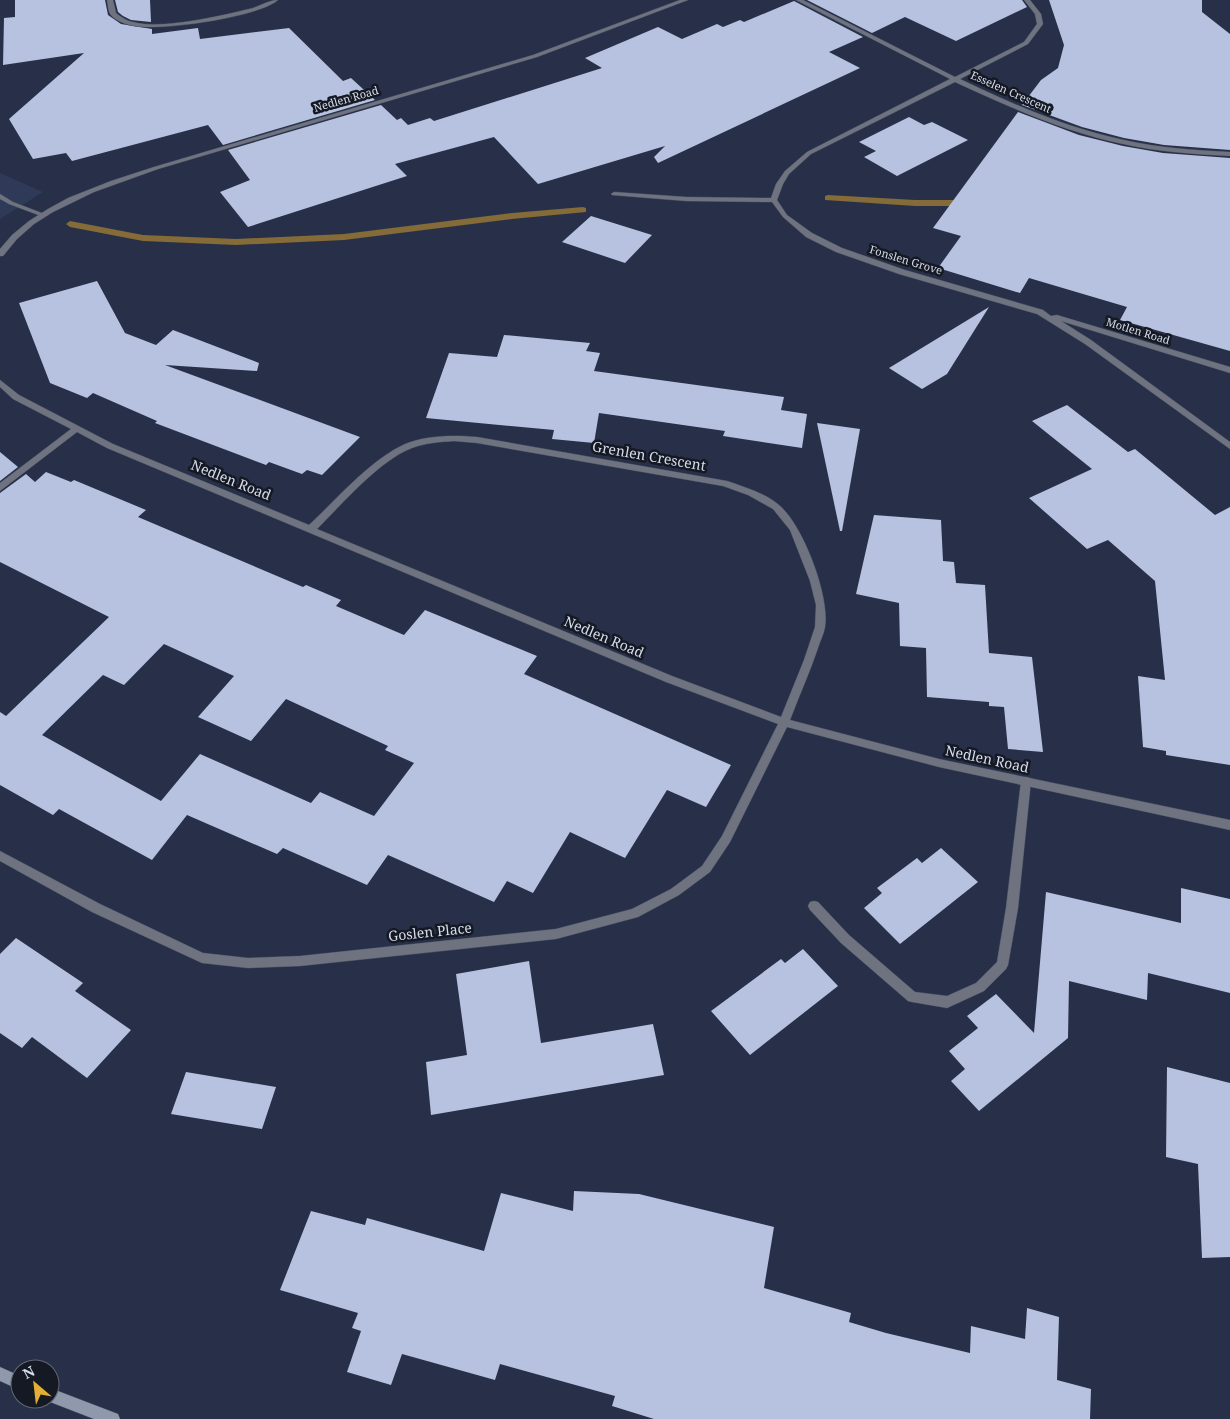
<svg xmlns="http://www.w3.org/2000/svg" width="1230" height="1419" font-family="'Noto Serif',serif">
  <rect width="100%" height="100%" fill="#273048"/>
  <!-- built -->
  <path fill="#2e3a57" d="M0,173L43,192L0,219Z"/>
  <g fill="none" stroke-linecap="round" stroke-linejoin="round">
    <!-- stream -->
    <g fill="#846b37" fill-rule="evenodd">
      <path d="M828,195L915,200H968L972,203L968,206H915L825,200V196Z"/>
      <path d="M583,207L586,208V212L512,219L344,240L236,245L143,241L70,227L66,224L70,221L143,235L236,239L344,234L512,213Z"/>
    </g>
  </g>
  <!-- building -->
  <g fill="#b6c2df" fill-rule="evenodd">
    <path d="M15,0H105L108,15L121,24L152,29V34L198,28L200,39L289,28L343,81L351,78L375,100L223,145L208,125L72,161L66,153L33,159L9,119L84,53L3,65L4,18L15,17Z"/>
    <path d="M115,0H150L151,22L131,20L123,16L118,12Z"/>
    <path d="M807,0H1022L1027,7L956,41L905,17L872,33Z"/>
    <path d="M1049,0H1202V12L1230,34V150L1164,145L1124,138L1082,127L1022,105L1041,80L1058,68L1064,45Z"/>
    <path d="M794,1L863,37L829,52L860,68L658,163L654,157L665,146L538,184L494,137L395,164L407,176L248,227L220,192L250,180L228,150L381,105L397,120L401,118L408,125L430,118L434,121L602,68L585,58L658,27L682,39L717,24L723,27L740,20L744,22Z"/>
    <path d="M1018,112L1079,135L1123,146L1163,153L1230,158V351L1120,320L1127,307L1029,278L1020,293L938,268L961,236L933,228Z"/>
    <path d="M909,117L924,125L932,122L968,140L897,176L864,157L876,151L859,142Z"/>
    <path d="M591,216L652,235L625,263L562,242Z"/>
    <path d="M97,281L125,333L156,345L173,330L259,363L257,371L165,365L360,437L322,475L307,470L302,474L269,462L266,465L155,423L157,421L93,393L87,398L50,383L19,303Z"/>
    <path d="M989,307L947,374L922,389L889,368Z"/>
    <path d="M504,335L590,343L586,351L600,353L594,371L784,397L781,410L807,414L802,448L723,436L725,431L599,413L594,443L552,439L554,430L426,418L449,353L497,357Z"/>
    <path d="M1067,405L1128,452L1135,449L1215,515L1230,507V765L1166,755V751L1143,747L1138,676L1165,680L1155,581L1108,540L1087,549L1029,498L1092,469L1032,421Z"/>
    <path d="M817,423L860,429L842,531H840Z"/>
    <path d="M0,452L18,467L0,481Z"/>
    <path d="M46,472L71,482L74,480L146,510L138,517L303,587L306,585L341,600L336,606L404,635L425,610L537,656L524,674L731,765L706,807L667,790L625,858L570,832L533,893L507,881L494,902L388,855L367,885L283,848L277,854L187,815L152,860L59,809L53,815L0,785V712L6,716L109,617L0,562V493L26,474L35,482ZM164,644L234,676L198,717L251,741L286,699L388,746L385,750L414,763L374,816L320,792L311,803L200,754L161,801L42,735L103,675L124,685Z"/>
    <path d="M874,515L941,520L943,561L954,562L956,583L985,585L989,653L1032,657L1043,752L1008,749L1004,707L989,706V702L927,697L926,648L900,646L899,603L856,594Z"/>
    <path d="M941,848L978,882L900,944L864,908L882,893L877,888L917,858L922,863Z"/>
    <path d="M1181,888L1230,899V993L1148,973L1147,1000L1069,981L1068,1038L979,1111L951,1081L965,1069L949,1051L978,1028L967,1016L996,994L1034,1033L1046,892L1181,923Z"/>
    <path d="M16,938L83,983L75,991L131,1030L87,1078L32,1037L22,1048L0,1033V954Z"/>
    <path d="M803,949L838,986L750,1055L711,1011L781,959L785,963Z"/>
    <path d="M529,961L541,1043L653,1024L664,1075L431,1115L426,1062L467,1055L456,974Z"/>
    <path d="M1167,1067L1230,1083V1257L1202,1258L1198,1164L1166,1157Z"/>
    <path d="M186,1072L276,1087L262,1129L171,1114Z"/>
    <path d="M574,1191L639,1194L774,1227L764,1288L851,1313L849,1322L886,1333L970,1353L971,1326L1025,1339L1027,1308L1059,1317L1057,1380L1091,1389L1090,1419H654L612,1406L615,1396L500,1364L495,1380L402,1354L391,1385L347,1372L361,1331L352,1328L358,1313L280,1290L311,1211L365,1225L367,1218L484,1251L501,1193L573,1211Z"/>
  </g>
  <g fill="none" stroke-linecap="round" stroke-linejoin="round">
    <defs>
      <g id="lane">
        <path d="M0,194L13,202L47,215L41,216L9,204L0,199Z"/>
        <path d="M1026,777L1030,778L1031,781L1018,908L1008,965L1006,969L984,991L947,1008L912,1002L908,1001L841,943L810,910L808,906L810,902L814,901L818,902L849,935L915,992L947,996L976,983L997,962L1006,908L1021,781L1022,778Z"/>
      </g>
      <g id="street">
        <path d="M107,0H113L116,13C121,17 127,21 133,22C159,30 221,16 249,9C259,7 268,0 278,0C259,17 162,31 135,26C128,25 115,21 111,15C108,12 108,4 107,0Z"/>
        <path d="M680,0H688L537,57L158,169L94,192L53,212L34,224L17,239L3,256H0V249L12,235L29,221L48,209L68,198L111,181L154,167L533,55Z"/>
        <path d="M796,0H803L955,77L1024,42L1037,24L1035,14L1024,0H1030L1041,14L1043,24L1028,44L960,79C1012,104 1067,128 1124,140C1159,148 1194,150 1230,152V156C1194,154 1158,152 1123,144C1065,132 1009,107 955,82L811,154L789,174L783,184L777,200L787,215L812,233L842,248L905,270L1043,310L1051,316L1057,315L1230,367V373L1061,321L1091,340L1230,442V449L1085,344L1037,314L899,274L836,252L806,237L783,217L772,202L686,201L612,195L611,194L614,192L686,197L771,198L776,184L785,171L807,152L950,79Z"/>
        <path d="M0,380L19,395L113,444L309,525C337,499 370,460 405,444C427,435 454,435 477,437L727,481C744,487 765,493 779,505C803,525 830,596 825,627C824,634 820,641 818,648C810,672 799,696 790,720L939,759L1230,820V830L939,767L787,727L730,842L710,872L679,895L638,917L556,939L300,966L248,968L202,963L92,912L0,861V851L100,904L203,953L248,958L300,956L556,929L632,909L671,889L702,866L722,836L778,724L666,682L107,448L77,432L0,491V483L71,429L13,399L0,387ZM454,441L477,443L723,486L748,495L773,509L790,530L810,581L816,605L815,627L804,660L781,717L672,676L317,529C342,504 380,460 412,448C425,443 440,442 454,441Z"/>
      </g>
      <g id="secondary">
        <path d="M0,1367L20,1376V1390L0,1381Z"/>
        <path d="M50,1388L118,1414L120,1419H94L45,1400L50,1399Z"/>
      </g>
    </defs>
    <!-- lane casing -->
    <use href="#lane" stroke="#434c62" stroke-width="1"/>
    <!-- street casing -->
    <use href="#street" stroke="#434c62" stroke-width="1"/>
    <!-- secondary casing -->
    <use href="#secondary" stroke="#434c62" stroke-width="1"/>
    <!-- lane -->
    <use href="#lane" fill="#6e737f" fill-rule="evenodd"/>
    <!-- street -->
    <use href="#street" fill="#6e737f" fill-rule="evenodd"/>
    <!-- secondary -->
    <use href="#secondary" fill="#9098ab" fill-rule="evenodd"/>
  </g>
  <g text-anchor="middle" stroke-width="5" stroke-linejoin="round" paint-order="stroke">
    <!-- far-street labels -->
    <g font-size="11" fill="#d6dcec" stroke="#151923">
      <text transform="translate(1011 92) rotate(24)" y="4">Esselen Crescent</text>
      <text transform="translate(346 99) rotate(-16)" y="4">Nedlen Road</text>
      <text transform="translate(906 260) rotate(17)" y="4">Fonslen Grove</text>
      <text transform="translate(1138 331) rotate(17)" y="4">Motlen Road</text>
    </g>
    <!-- street labels -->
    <g font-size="14" fill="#d6dcec" stroke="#151923">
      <text transform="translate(649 456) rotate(10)" y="5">Grenlen Crescent</text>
      <text transform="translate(231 480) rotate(22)" y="5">Nedlen Road</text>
      <text transform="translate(604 637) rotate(23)" y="5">Nedlen Road</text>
      <text transform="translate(987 759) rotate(12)" y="5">Nedlen Road</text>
      <text transform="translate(430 932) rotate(-6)" y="5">Goslen Place</text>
    </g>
  </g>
  <!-- north arrow -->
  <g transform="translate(35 1384) rotate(332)"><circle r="24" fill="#151923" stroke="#626773"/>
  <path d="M0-4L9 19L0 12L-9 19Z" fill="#e2ae34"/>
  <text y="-8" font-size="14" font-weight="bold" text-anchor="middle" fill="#d6dcec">N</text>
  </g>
</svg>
